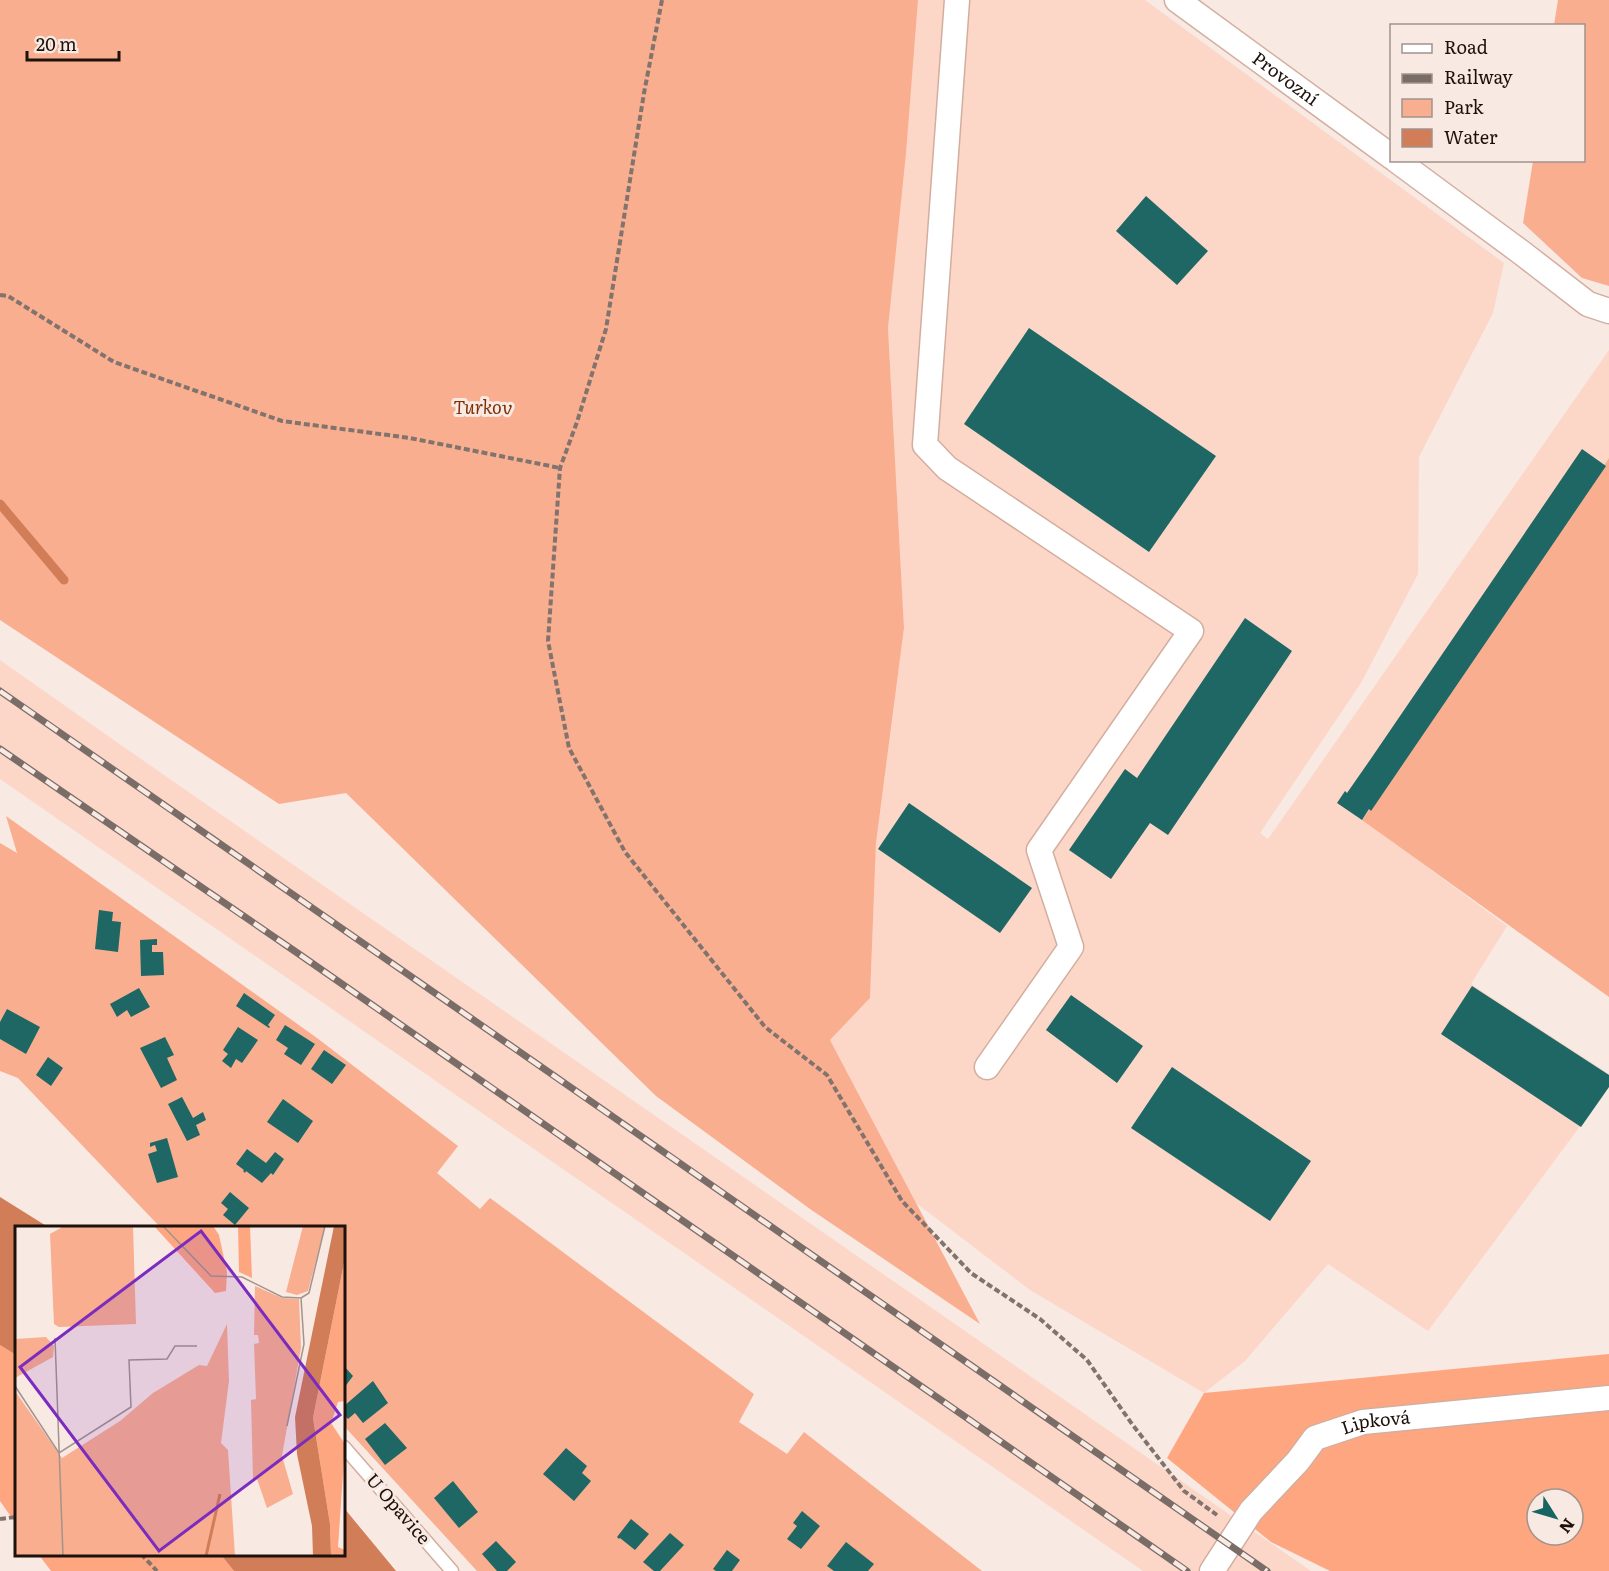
<svg xmlns="http://www.w3.org/2000/svg" width="1609" height="1571" font-family="Literata,serif">
  <rect width="100%" height="100%" fill="#f9e9e3"/>
  <!-- built -->
  <g fill="#fcd7c8">
    <path d="M917,0H1145L1504,263L1493,313L1419,457L1418,574L1361,683L1260,833L1268,839L1609,350V458L1362,819L1507,926L1471,984L1609,1074V1082L1581,1125L1428,1331L1328,1264L1245,1361L1204,1393L1030,1290L916,1203L830,1040L870,998L876,843L904,628L888,328Z"/>
    <path d="M0,660L118,743L1311,1571H1143L0,779Z"/>
  </g>
  <!-- green -->
  <g fill="#f9ae8f">
    <path d="M0,0H918L906,153L888,328L904,628L876,843L870,998L830,1040L980,1324L810,1209L656,1096L346,793L279,804L0,620Z"/>
    <path d="M1558,0H1609V286L1582,278L1523,223L1533,161L1584,160V26L1554,25Z"/>
    <path d="M1609,458V997L1362,820Z"/>
    <path d="M6,816L317,1038L458,1146L437,1173L480,1209L490,1198L754,1394L739,1422L787,1454L804,1432L982,1571H477L344,1426V1228L160,1227L18,1078L0,1071V843L17,853Z"/>
  </g>
  <!-- forest -->
  <g fill="#fea680" fill-rule="evenodd">
    <path d="M0,1345L16,1355V1524L0,1501Z"/>
    <path d="M1609,1354V1571H1330L1271,1542L1167,1458L1204,1393ZM1537,1499H1573V1535H1537Z"/>
    <path d="M39,1555H221L234,1571H51Z"/>
  </g>
  <!-- water -->
  <g fill="#d17d58">
    <path d="M0,1197L48,1227L16,1228V1355L0,1345Z"/>
    <path d="M344,1508L396,1571H234L221,1555L344,1554Z"/>
  </g>
  <g fill="none" stroke-linecap="round" stroke-linejoin="round">
    <!-- stream -->
    <path stroke="#d17d58" stroke-width="9" d="M0,504L64,580"/>
  </g>
  <!-- building -->
  <g fill="#1e6764">
    <path d="M1146,196L1208,251L1177,285L1116,231Z"/>
    <path d="M1029,328L1216,456L1149,552L964,424Z"/>
    <path d="M1582,449L1606,466L1371,811L1369,809L1362,820L1337,803L1345,791L1347,793L1370,760Z"/>
    <path d="M1245,618L1292,651L1168,835L1150,823L1111,879L1069,850L1125,769L1137,778Z"/>
    <path d="M909,803L1032,888L1000,933L878,849Z"/>
    <path d="M99,910L113,912L112,921L121,922L118,952L95,949Z"/>
    <path d="M157,939V945H152V952H163L164,975L141,976L140,940Z"/>
    <path d="M1472,986L1609,1075V1087L1581,1127L1441,1034Z"/>
    <path d="M139,988L150,1007L131,1017L127,1010L117,1017L110,1004Z"/>
    <path d="M244,993L275,1015L268,1025L270,1027L269,1028L236,1006Z"/>
    <path d="M1071,995L1143,1046L1117,1083L1046,1030Z"/>
    <path d="M7,1009L40,1027L26,1054L0,1039V1022Z"/>
    <path d="M285,1025L315,1044L301,1065L284,1054L288,1048L276,1040Z"/>
    <path d="M238,1027L258,1040L242,1063L236,1059L231,1068L222,1061L228,1054L223,1050Z"/>
    <path d="M165,1037L174,1055L167,1058L177,1080L161,1088L140,1048Z"/>
    <path d="M324,1050L346,1065L332,1084L311,1069Z"/>
    <path d="M48,1057L63,1068L51,1086L36,1075Z"/>
    <path d="M1172,1067L1311,1161L1270,1221L1131,1128Z"/>
    <path d="M182,1097L193,1118L203,1112L206,1120L196,1125L200,1135L187,1141L168,1104Z"/>
    <path d="M283,1099L313,1121L298,1143L267,1122Z"/>
    <path d="M167,1138L178,1177L157,1183L148,1154L157,1151L155,1145L150,1147V1143Z"/>
    <path d="M247,1149L266,1163L275,1152L284,1159L273,1175L271,1173L262,1183L246,1171L245,1173L243,1171L244,1170L236,1164Z"/>
    <path d="M230,1192L249,1208L235,1225L223,1215L228,1209L221,1203Z"/>
    <path d="M344,1366L353,1376L344,1388Z"/>
    <path d="M373,1381L388,1403L363,1423L355,1413L348,1419L344,1415V1406Z"/>
    <path d="M385,1423L407,1448L385,1465L365,1439Z"/>
    <path d="M566,1448L587,1466L582,1473L591,1481L574,1501L543,1474Z"/>
    <path d="M453,1481L478,1512L459,1528L434,1498Z"/>
    <path d="M802,1511L820,1526L801,1549L787,1539L797,1526L793,1523Z"/>
    <path d="M631,1519L649,1534L635,1550L620,1538L619,1539L617,1537Z"/>
    <path d="M670,1533L684,1545L660,1571H654L643,1562Z"/>
    <path d="M496,1541L516,1562L507,1571H497L482,1554Z"/>
    <path d="M846,1542L874,1564L868,1571H834L827,1566Z"/>
    <path d="M727,1550L740,1560L732,1571H716L713,1569Z"/>
  </g>
  <g fill="none" stroke-linecap="round" stroke-linejoin="round">
    <defs>
      <path id="service" d="M344,1447L452,1571"/>
      <g id="minor">
        <path d="M957,0L925,445L947,468L1191,631L1039,850L1071,947L987,1067"/>
        <path id="s1" d="M1177,0L1392,157"/>
        <path d="M1396,160L1522,253L1588,304L1609,311"/>
        <path id="s2" d="M1212,1571L1251,1511L1298,1461L1315,1438L1363,1422L1609,1398"/>
      </g>
    </defs>
    <!-- service casing -->
    <use href="#service" stroke="#d3ae9f" stroke-width="15"/>
    <!-- minor casing -->
    <use href="#minor" stroke="#d3ae9f" stroke-width="27"/>
    <!-- path -->
    <g stroke="#81736d" stroke-width="4" stroke-dasharray="6 3" stroke-linecap="butt">
      <path d="M662,0L644,93L606,329L577,422L560,468L548,641L569,748L625,852L765,1027L827,1075L902,1201L971,1273L1040,1319L1087,1360L1132,1424L1184,1491L1217,1515"/>
      <path d="M0,295L8,296L114,362L282,421L410,438L560,468"/>
      <path d="M0,1519L16,1517"/>
      <path d="M141,1554L157,1571"/>
    </g>
    <!-- service -->
    <use href="#service" stroke="#fff" stroke-width="12"/>
    <!-- minor -->
    <use href="#minor" stroke="#fff" stroke-width="24"/>
    <defs>
      <g id="rail">
        <path d="M0,691L1267,1571"/>
        <path d="M0,749L296,952L1187,1571"/>
      </g>
    </defs>
    <!-- rail casing -->
    <use href="#rail" stroke="#7a6d67" stroke-width="7"/>
    <!-- rail -->
    <use href="#rail" stroke="#f9e9e3" stroke-width="4.5" stroke-dasharray="14" stroke-linecap="butt"/>
  </g>
  <g text-anchor="middle" stroke-width="6" stroke-linejoin="round" paint-order="stroke">
    <!-- street labels -->
    <g font-size="18" fill="#1d110b" stroke="#f9e9e3">
      <text dy="6" stroke="none"><textPath href="#s1" startOffset="134">Provozní</textPath></text>
      <text dy="6" stroke="none"><textPath href="#s2" startOffset="232">Lipková</textPath></text>
      <text transform="translate(398 1509) rotate(49)" y="6">U Opavice</text>
    </g>
    <!-- park labels -->
    <g font-size="18" font-style="italic" fill="#7e3005" stroke="#f9e9e3">
      <text x="483" y="414">Turkov</text>
    </g>
  </g>
  <!-- overview -->
  <g transform="translate(15 1226)">
    <rect width="330" height="330" fill="#f9e9e3"/>
    <path d="M49,0H118L121,98L44,101L39,98L35,8ZM288,0H310L293,65L282,69L271,66ZM240,60L267,72L284,73L286,122L267,230L278,268L252,282L241,250L238,254L236,174L241,173L239,118L244,117L243,109H239ZM212,98L214,155L206,217L213,224L220,330H0V165L47,232L105,195L138,167L184,139L192,140ZM31,111L39,120L38,131L0,152V113Z" fill="#f9ae8f"/>
    <path d="M139,0H198L204,9L212,46L211,65L200,67ZM223,0H235L237,52L224,46ZM330,32V175L323,176L316,197L330,218L323,321L330,324V330H316L315,298L298,192Z" fill="#fea680"/>
    <path d="M319,0H330V32L298,192L315,298L316,330H298L297,300L282,228L280,191Z" fill="#d17d58"/>
    <path fill="none" stroke="#d17d58" stroke-width="3" d="M191,330L205,268"/>
    <path fill="none" stroke="#a1938d" stroke-width="1.5" d="M148,0L196,50L227,51L267,71L286,72M40,112L48,330M0,160L44,227L116,181L114,134L152,133L160,120H182M272,200L289,118L286,72L294,67L310,0"/>
    <path fill="#7b2cbf" fill-opacity="0.15" stroke="#7b2cbf" stroke-width="3" d="M186,5L325,189L144,325L5,141Z"/>
    <rect width="330" height="330" fill="none" stroke="#1d110b" stroke-width="3"/>
  </g>
  <!-- legend -->
  <rect x="1390" y="24" width="195" height="138" fill="#f9e9e3" stroke="#a1938d" stroke-width="1.5"/>
  <rect x="1402" y="44" width="30" height="9" fill="#ffffff" stroke="#a1938d" stroke-width="1.5"/>
  <text x="1444" y="54" font-size="18" fill="#1d110b">Road</text>
  <rect x="1402" y="74" width="30" height="9" fill="#7a6d67" stroke="#a1938d" stroke-width="1.5"/>
  <text x="1444" y="84" font-size="18" fill="#1d110b">Railway</text>
  <rect x="1402" y="99" width="30" height="18" fill="#f9ae8f" stroke="#a1938d" stroke-width="1.5"/>
  <text x="1444" y="114" font-size="18" fill="#1d110b">Park</text>
  <rect x="1402" y="129" width="30" height="18" fill="#d17d58" stroke="#a1938d" stroke-width="1.5"/>
  <text x="1444" y="144" font-size="18" fill="#1d110b">Water</text>
  <!-- north arrow -->
  <g transform="translate(1555 1517) rotate(127)"><circle r="28" fill="#f9e9e3" stroke="#a1938d" stroke-width="1.5"/>
  <path d="M0-4.5L10 22L0 15L-10 22Z" fill="#176562"/>
  <text y="-9" font-size="16" font-weight="bold" text-anchor="middle" fill="#1d110b">N</text>
  </g>
  <!-- scale -->
  <path d="M27 51v9h92v-9" fill="none" stroke="#1d110b" stroke-width="3"/>
  <text x="36" y="51" font-size="18" fill="#1d110b" stroke="#f9e9e3" stroke-width="4.5" paint-order="stroke">20 m</text>
</svg>
